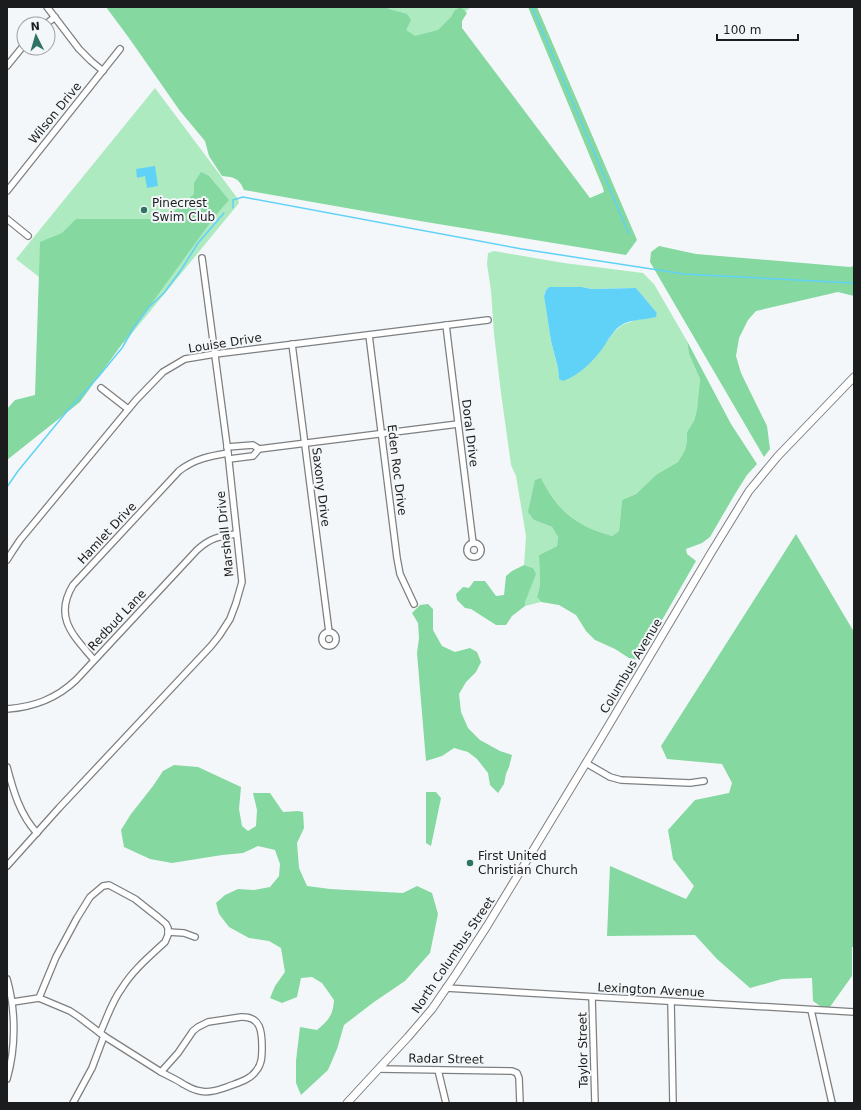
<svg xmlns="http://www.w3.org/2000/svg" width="861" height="1110" font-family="'DejaVu Sans',sans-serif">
  <rect width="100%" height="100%" fill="#f4f7f9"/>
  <!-- green -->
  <g fill="#aeeac0" fill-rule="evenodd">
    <path d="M370,7H471L407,56Z"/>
    <path d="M155,88L238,199L239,203L124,343L16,259Z"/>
    <path d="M494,251L564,263L643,273L654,284L687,341L689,354L700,379L697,409L694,421L687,432V441L685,450L678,462L657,474L636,494L622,500L619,531L612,536C602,532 589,529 580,523C562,513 550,496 541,478L534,520L552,527L558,537L557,546L539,555L540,585L537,597L541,602L525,606L524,602L530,589L533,568L524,565L526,536L516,476L511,465L501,393L494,334L491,291L487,264L488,253ZM549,287H582L592,289L636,288L657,313L656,317L636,320L622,325L613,333L599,352L559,379L558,368L551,341L544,295L546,290Z"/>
  </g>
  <!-- forest -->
  <g fill="#84d8a0">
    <path d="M106,7H385L389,9L407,14L411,20L406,30L415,36L438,30L451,17L455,10L461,7L467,13L462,21V28L590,198L604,192L603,188L528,7H537L637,240L626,255L426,222L244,190C239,178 234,177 222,176L209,156L205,141L180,111L129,38Z"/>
    <path d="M201,172L209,176L229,200L215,216L80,402L7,460V409L15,400L35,395L40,242L62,233L76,219H166L194,194V183Z"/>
    <path d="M659,246L696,254L850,267L854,266V296L838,292L756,311L748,320L739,338L736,356L741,373L767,426L770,449L764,457L650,262L651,252Z"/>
    <path d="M687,341L731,424L757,464L747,475L735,494L710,537L702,543L686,549L687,554L696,561L639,660L629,658L615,649L595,640L586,631L576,615L559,605L541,602L537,597L540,585L539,555L557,546L558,537L552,527L534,520L528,512L535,480L541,478C550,496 562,513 580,523C589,529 601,532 612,536L619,531L622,500L636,494L657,474L678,462L685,450L687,441V432L694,421L697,409L700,379L696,370L689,354Z"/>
    <path d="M796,534L854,632V947H852V976L827,1011L813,1001L812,978L782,979L750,988L717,959L695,935L607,936L610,866L686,899L694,886L673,859L668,830L695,800L729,793L732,783L722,764L667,759L661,746Z"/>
    <path d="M524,565L533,568L536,574L525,602V606L512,616L506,625H496L471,609L465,608L457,600L456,594L463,587L469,588L474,581H485L496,596L504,595L506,576L512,571Z"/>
    <path d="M428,604L433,609V630L442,646L455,652L470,648L477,652L481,662L476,672L466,682L459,694L461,712L468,728L480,740L500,751L512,755L509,767L506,774L504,784L498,793L490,785L488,773L477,759L468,752L454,748L442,756L426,761L417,653L419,638L418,623L412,613L420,605Z"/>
    <path d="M174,765L198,767L241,787L239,809L242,826L248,831L256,826L257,810L253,793H270L283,812L298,811L303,812L304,828L297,843L299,868L307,886L330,889L403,893L417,886L432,893L438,914L430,953L405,981L374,1002L344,1025L337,1049L328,1070L301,1095L296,1083V1061L300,1027L317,1030C329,1020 333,1015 334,1000L322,983L312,977L301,978L297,997L282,1003L270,998L275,986L285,972L281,948L269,941L249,938L229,927L219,914L216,903L225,895L238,889L254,890L270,887L279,876L280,864L275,850L258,846L243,853L222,855L172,863L150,859L124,847L121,830L131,814L153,786L163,771Z"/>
    <path d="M426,792H436L441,798L431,846L426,843Z"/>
  </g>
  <!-- water -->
  <g fill="#61d2f7">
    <path d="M155,166L158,186L147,188L145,176L137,178L136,169Z"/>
    <path d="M549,287H582L592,289L636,288L657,313L656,317C645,320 633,319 623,324C614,329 608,340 603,348C592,362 580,375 563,381L559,379L558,368L551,341L544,296L546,290Z"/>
  </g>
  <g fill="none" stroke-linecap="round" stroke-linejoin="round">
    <!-- stream -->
    <g stroke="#61d2f7" stroke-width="1.5">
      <path d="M532,7L629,234"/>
      <path d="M233,208V200L243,197L522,249L684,274L854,283"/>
      <path d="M7,487L18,471L68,410L99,376L122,348L133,329L149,307L164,293L181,270L198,243L224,213"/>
    </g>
    <defs>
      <g id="minor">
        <path d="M47,7L79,49L91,61L103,71"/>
        <path d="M46,24L55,17"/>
        <path d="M7,66L24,45"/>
        <path d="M7,191L120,49"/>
        <path d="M7,219L28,236"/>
        <path d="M446,325L473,543"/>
        <path d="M369,335L397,558L400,574L414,604"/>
        <path d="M292,344L329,632"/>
        <path d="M101,388L128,409"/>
        <path d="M227,447L253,445L259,449L458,424"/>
        <path d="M229,459L253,456L259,449"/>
        <circle cx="474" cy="550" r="7"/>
        <path d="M7,560L12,552L20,540L136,400L163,372L185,359L215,354L488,320"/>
        <circle cx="329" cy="639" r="7"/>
        <path d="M94,660C74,636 53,618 73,585L179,471C194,459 210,456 228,453"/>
        <path d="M7,709C34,707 56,699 76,680L197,550C210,538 220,536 236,534"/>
        <path d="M586,763L610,777L621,780L690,783L704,781"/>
        <path d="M7,767C13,790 20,815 37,833"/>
        <path d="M7,866L59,808L211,646L219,636L230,619L236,603L242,582L228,453L202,258"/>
        <path d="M168,932L184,933L195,937"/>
        <path d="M7,979C16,1011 16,1047 7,1079"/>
        <path d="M446,988L854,1012"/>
        <path d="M592,997L595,1103"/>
        <path d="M39,998L70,1011L79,1017L104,1036L161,1072"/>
        <path d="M13,1002L39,998L56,957L77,918L90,897L103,886L109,885L135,899L159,918L166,924L168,928V935L165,942C150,956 133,970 122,988C112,1001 107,1018 100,1033"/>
        <path d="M671,1002L673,1103"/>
        <path d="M811,1010L832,1103"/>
        <path d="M241,1017C261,1016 262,1032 262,1047C262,1056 262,1064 256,1071C250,1080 237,1083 227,1087C218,1090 209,1093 200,1091C193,1090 189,1087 183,1084C176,1079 168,1076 161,1072L178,1053L193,1031L198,1027L208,1022Z"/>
        <path d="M379,1069L512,1071L517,1073L519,1078L520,1103"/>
        <path d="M438,1070L446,1103"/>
        <path d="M73,1103L92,1068L104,1036"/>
      </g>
      <path id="major" d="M347,1103L408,1037L432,1009L456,974L487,926L600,740L711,553L749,491L778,456L854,377"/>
    </defs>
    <!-- minor casing -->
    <use href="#minor" stroke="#7d7f81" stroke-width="8"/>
    <!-- major casing -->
    <use href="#major" stroke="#7d7f81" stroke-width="9"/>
    <!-- minor -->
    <use href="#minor" stroke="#fff" stroke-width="5.5"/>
    <!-- major -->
    <use href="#major" stroke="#fff" stroke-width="7"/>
  </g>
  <!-- markers -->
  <g fill="#2f7365" stroke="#f4f7f9" stroke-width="1.5">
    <circle cx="144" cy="210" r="4"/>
    <circle cx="470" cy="863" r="4"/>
  </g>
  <g text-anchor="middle" stroke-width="4" stroke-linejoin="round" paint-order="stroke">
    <!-- street labels -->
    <g font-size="12" fill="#1b1c1d" stroke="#f4f7f9">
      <text transform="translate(55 113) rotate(-51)" y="4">Wilson Drive</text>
      <text transform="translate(225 343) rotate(-9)" y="4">Louise Drive</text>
      <text transform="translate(470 433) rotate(83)" y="4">Doral Drive</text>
      <text transform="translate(397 470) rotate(83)" y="4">Eden Roc Drive</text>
      <text transform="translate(321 487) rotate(83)" y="4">Saxony Drive</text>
      <text transform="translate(107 533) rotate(-47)" y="4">Hamlet Drive</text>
      <text transform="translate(225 534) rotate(-96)" y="4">Marshall Drive</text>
      <text transform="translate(117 620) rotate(-47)" y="4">Redbud Lane</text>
      <text transform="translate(631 666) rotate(-59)" y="4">Columbus Avenue</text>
      <text transform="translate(453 955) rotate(-56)" y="4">North Columbus Street</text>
      <text transform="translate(651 990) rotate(3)" y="4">Lexington Avenue</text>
      <text transform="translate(583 1050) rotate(-91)" y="4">Taylor Street</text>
      <text transform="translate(446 1059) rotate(1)" y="4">Radar Street</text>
    </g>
    <!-- poi labels -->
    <g font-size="12" fill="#1b1c1d" stroke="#f4f7f9" text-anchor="start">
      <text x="152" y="207">Pinecrest<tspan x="152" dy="14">Swim Club</tspan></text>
      <text x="478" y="860">First United<tspan x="478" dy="14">Christian Church</tspan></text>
    </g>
  </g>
  <!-- border -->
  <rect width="861" height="1110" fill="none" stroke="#1b1c1d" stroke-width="16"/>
  <!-- north arrow -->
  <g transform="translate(36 36) rotate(355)"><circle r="19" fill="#f4f7f9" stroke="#9d9fa1"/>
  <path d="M0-3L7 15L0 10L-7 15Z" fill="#2f7365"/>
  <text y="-6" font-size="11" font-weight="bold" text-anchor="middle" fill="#1b1c1d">N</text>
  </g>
  <!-- scale -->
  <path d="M717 34v6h81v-6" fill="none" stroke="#1b1c1d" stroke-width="2"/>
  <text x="723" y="34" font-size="12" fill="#1b1c1d" stroke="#f4f7f9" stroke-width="3" paint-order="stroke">100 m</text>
</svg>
